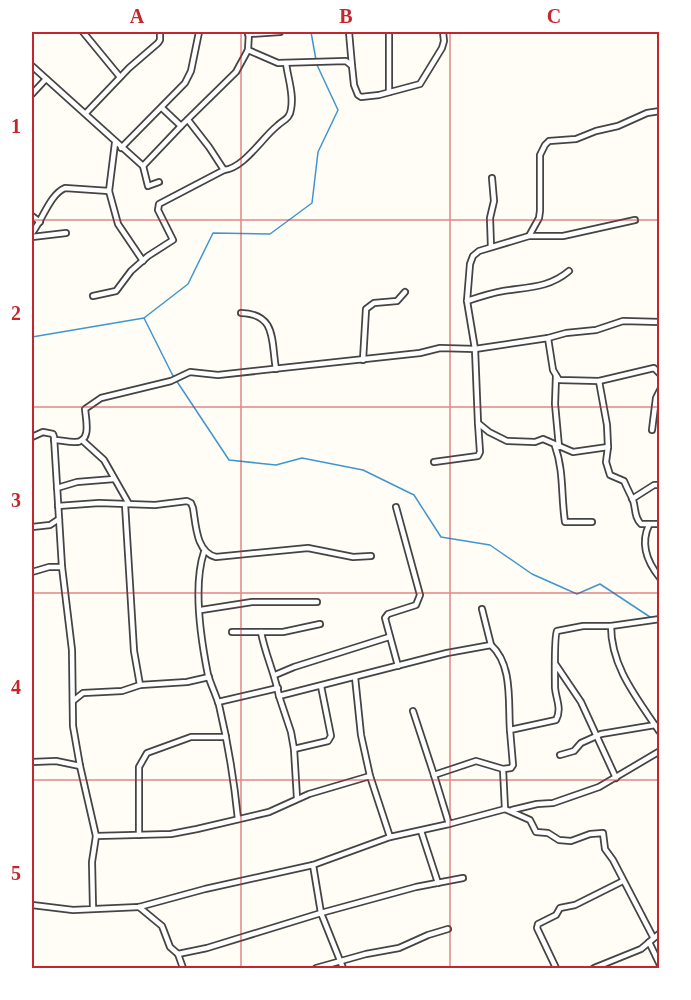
<svg xmlns="http://www.w3.org/2000/svg" width="691" height="1000" font-family="'Times New Roman',serif">
  <rect width="100%" height="100%" fill="#fffdf5"/>
  <g fill="none" stroke-linecap="round" stroke-linejoin="round">
    <!-- stream -->
    <g stroke="#3f96cf" stroke-width="1.5">
      <path d="M311,32L316,60"/>
      <path d="M144,318L172,374L229,460L276,465L302,458L363,470L414,495L441,537L490,545L532,574L577,594L600,584L650,617"/>
      <path d="M32,337L144,318L188,284L213,233L270,234L312,203L318,152L338,110L317,65"/>
      <path d="M659,623H660"/>
    </g>
    <defs>
      <g id="minor">
        <path d="M83,32L120,77"/>
        <path d="M349,32L352,66"/>
        <path d="M248,34L280,32"/>
        <path d="M248,50L278,63L346,61L352,66L354,85L358,95L361,97L379,95L420,84L442,48L444,41L443,32"/>
        <path d="M32,66L143,166L148,186L159,182"/>
        <path d="M389,92V32"/>
        <path d="M32,94L45,80"/>
        <path d="M162,108L181,126"/>
        <path d="M86,113L129,68L158,43L160,40V32"/>
        <path d="M188,120L209,147L224,170"/>
        <path d="M121,148L185,83L191,71L199,32"/>
        <path d="M143,166L181,126L236,72L248,50L249,32"/>
        <path d="M109,191L118,224L143,261"/>
        <path d="M32,216L40,222"/>
        <path d="M32,233C42,221 50,194 65,188L109,191L115,143"/>
        <path d="M529,236H563L635,220"/>
        <path d="M32,237L66,233"/>
        <path d="M491,247L490,218L494,201L492,178"/>
        <path d="M93,296L116,291L131,271L148,256L173,240L158,210L159,204L224,170C244,168 262,138 277,126C283,120 290,119 291,109C294,94 288,79 286,63"/>
        <path d="M467,301C479,297 491,293 503,291C528,287 549,288 569,271"/>
        <path d="M241,313C277,314 271,341 276,369"/>
        <path d="M548,338L553,370L559,380L599,381L654,368L660,374"/>
        <path d="M363,360L366,309L374,303L397,301L405,292"/>
        <path d="M556,376L555,404L559,447"/>
        <path d="M599,381L607,425L608,447L606,462L610,475L624,481C627,488 630,494 633,500C636,509 634,517 641,524H660"/>
        <path d="M652,430L656,398L660,390"/>
        <path d="M32,437L43,432L53,434L54,437L62,567L72,650L73,726L80,766L96,836"/>
        <path d="M54,440C61,440 67,442 74,442C92,443 86,420 85,409L101,398L171,381L190,372L218,375L420,353L440,348L475,349L548,338L566,333L596,330L623,321L660,322"/>
        <path d="M82,440L104,460L129,504"/>
        <path d="M555,446C564,471 561,496 565,522H592"/>
        <path d="M608,447L573,452L543,439L535,442L507,441L489,432L478,423L475,349L467,301L470,264L473,256L479,251L529,236L539,218L540,211V155L545,145L549,141L576,139L596,131L618,126L647,113L660,111"/>
        <path d="M434,462L478,456L480,452L478,423"/>
        <path d="M57,488L77,482L114,479"/>
        <path d="M632,499L654,485H660"/>
        <path d="M125,504L134,651L140,685"/>
        <path d="M58,506L99,503L155,505L187,501L191,503L193,508C196,525 196,552 216,557L308,548L353,557L371,556"/>
        <path d="M396,507L420,595L416,605L388,614L385,618L398,666"/>
        <path d="M649,525C640,544 647,562 660,578"/>
        <path d="M32,527L50,525L59,519"/>
        <path d="M204,552C193,585 201,640 208,675C211,685 216,695 219,705C228,743 234,780 238,819"/>
        <path d="M32,572L49,567H62"/>
        <path d="M201,610L252,602H317"/>
        <path d="M232,632H261"/>
        <path d="M491,645C513,665 508,702 510,730"/>
        <path d="M556,665L581,702L616,778"/>
        <path d="M275,675L294,667L389,637"/>
        <path d="M355,677L361,735L370,776"/>
        <path d="M279,696C275,674 265,654 261,632H283L320,624"/>
        <path d="M73,701L83,693L122,691L140,685L187,682L209,677"/>
        <path d="M218,702L278,688"/>
        <path d="M413,711L434,775"/>
        <path d="M659,731C637,698 611,667 611,626L660,619"/>
        <path d="M294,749L328,741L331,736L321,686"/>
        <path d="M560,755L574,751L581,743L601,734L655,725"/>
        <path d="M32,762L56,761L80,766"/>
        <path d="M503,769L505,809L530,820L536,832L548,833L559,840L571,841L590,834L603,833L605,849L613,860L653,937"/>
        <path d="M297,798L294,749L291,732L279,696L447,653L491,645L482,609"/>
        <path d="M512,810L537,804L553,803L599,787L660,751"/>
        <path d="M449,824L505,809"/>
        <path d="M421,831L438,883"/>
        <path d="M139,835V767L147,753L191,737H226"/>
        <path d="M390,837L449,824L434,775L476,761L503,769L511,768L513,765L510,730L556,720C562,709 556,699 555,688C555,679 554,636 557,631L583,626H611"/>
        <path d="M313,865L321,913L416,887L463,878"/>
        <path d="M32,905L73,910L139,907L205,889L313,865L390,837L370,776L309,794L269,812L197,829L171,834L96,836L92,862L93,908"/>
        <path d="M139,907L162,926L170,947L178,954"/>
        <path d="M649,942L660,965"/>
        <path d="M183,968L178,954L207,948L321,913L343,968"/>
        <path d="M316,968L366,954L399,948L428,935L448,929"/>
        <path d="M556,968L537,928L538,924L556,915L560,908L575,905L623,881"/>
        <path d="M594,968L641,949L660,933"/>
      </g>
    </defs>
    <!-- minor casing -->
    <use href="#minor" stroke="#444" stroke-width="8"/>
    <!-- minor -->
    <use href="#minor" stroke="#fff" stroke-width="4.5"/>
  </g>
  <!-- grid -->
  <path fill="none" stroke="#c4262e" stroke-width="1.5" stroke-opacity="0.55" d="M241,32V968M450,32V968M32,220H660M32,407H660M32,593H660M32,780H660"/>
  <!-- border -->
  <rect width="691" height="1000" fill="none" stroke="#ffffff" stroke-width="66"/>
  <rect x="33" y="33" width="625" height="934" fill="none" stroke="#c4262e" stroke-width="2"/>
  <g font-size="20" text-anchor="middle" font-weight="bold" fill="#c4262e">
    <text x="137" y="23">A</text>
    <text x="346" y="23">B</text>
    <text x="554" y="23">C</text>
    <text x="16" y="133">1</text>
    <text x="16" y="320">2</text>
    <text x="16" y="507">3</text>
    <text x="16" y="694">4</text>
    <text x="16" y="880">5</text>
  </g>
</svg>
